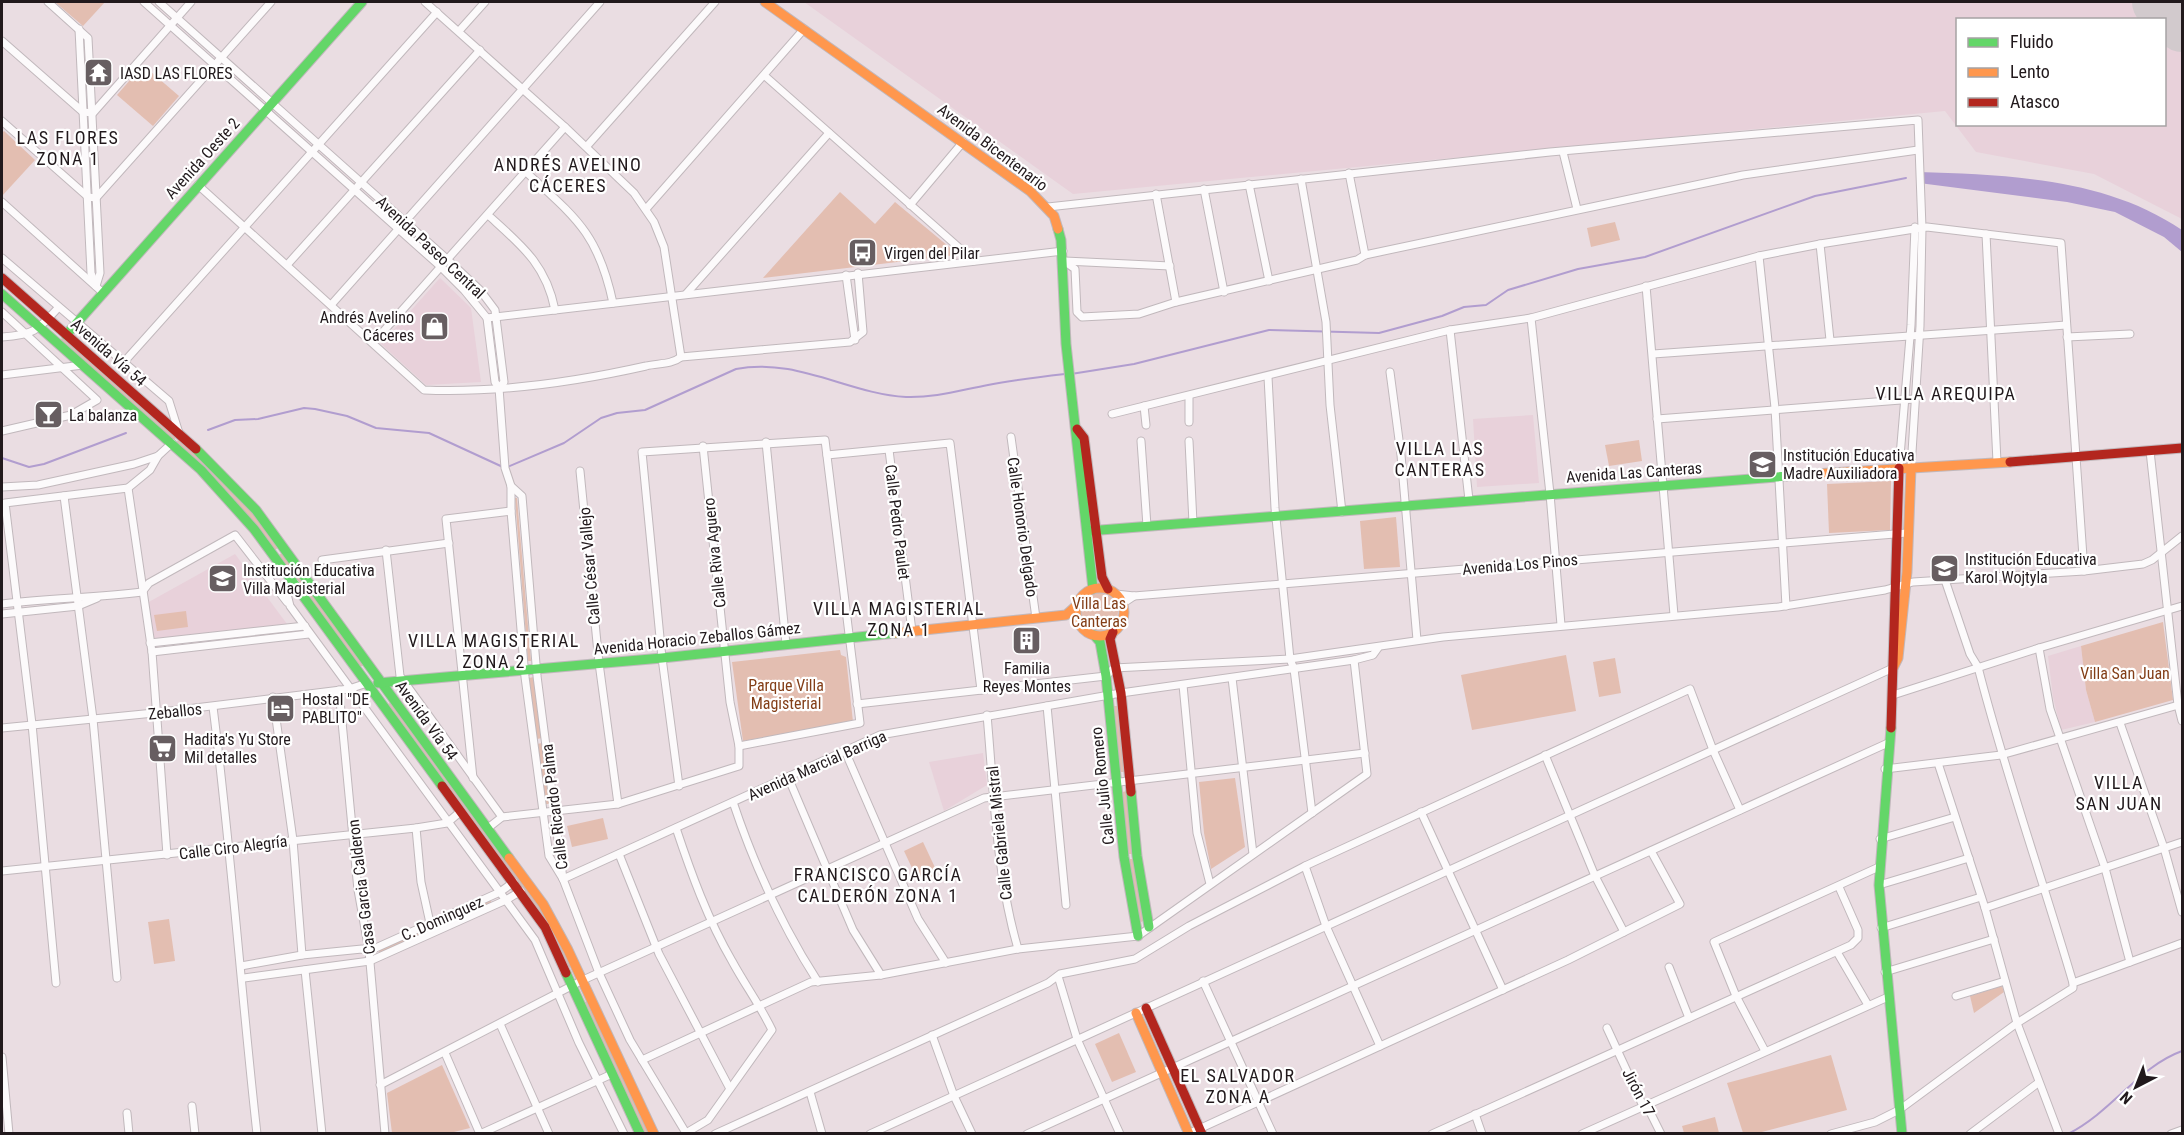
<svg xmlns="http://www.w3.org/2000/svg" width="2184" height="1135" font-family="'Roboto Condensed',sans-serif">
  <rect width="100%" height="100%" fill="#eadde2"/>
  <!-- built -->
  <g fill="#e8d1da" fill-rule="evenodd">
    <path d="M804,2H2182V219L2094,174L1976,152L1945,111L1073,194ZM1958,20H2164V124H1958Z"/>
    <path d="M440,278L471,308L481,382L426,385L381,344Z"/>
    <path d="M1533,415L1539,483L1477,487L1473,419Z"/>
    <path d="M235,554L287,624L153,639L147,603Z"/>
    <path d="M2081,646L2086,690L2095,722L2061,730L2053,697L2048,656Z"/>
    <path d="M983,753L987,785L944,811L929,762Z"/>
  </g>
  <!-- green -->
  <g fill="#e3beb1">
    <path d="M55,2H105L83,26Z"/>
    <path d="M143,65L179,96L153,126L117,95Z"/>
    <path d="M4,131L35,160L2,196V133Z"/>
    <path d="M840,192L875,224L895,202L954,251L956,255L763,278Z"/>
    <path d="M1615,222L1620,240L1591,247L1587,228Z"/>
    <path d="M63,337L177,437L173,440L60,340Z"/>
    <path d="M179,439L255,515L279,547L275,550L231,495L176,443Z"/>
    <path d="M1639,440L1642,461L1609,466L1605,445Z"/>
    <path d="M1891,481L1890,530L1829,533L1827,484Z"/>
    <path d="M515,498H517L531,661H528Z"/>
    <path d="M1396,517L1400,567L1364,569L1360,521Z"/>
    <path d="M283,552L364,666H359L279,555Z"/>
    <circle cx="1099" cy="612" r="19"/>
    <path d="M186,611L188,627L157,631L154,615Z"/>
    <path d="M2163,622L2173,700L2095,722L2086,690L2081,646Z"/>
    <path d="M840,650L841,655L846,657L853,722L743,741L732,662Z"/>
    <path d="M1566,655L1576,711L1472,730L1461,675Z"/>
    <path d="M1615,658L1621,693L1599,697L1593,662Z"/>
    <path d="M534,677L542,738L537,739L529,678Z"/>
    <path d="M390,703L543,911L572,966L568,968L526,893L386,705Z"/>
    <path d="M1114,706H1119L1125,772H1120Z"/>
    <path d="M542,743L549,804H544L537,744Z"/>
    <path d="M1235,778L1245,847L1211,869L1204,833L1199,782Z"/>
    <path d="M1127,791L1133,854H1128L1122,792Z"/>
    <path d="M603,818L608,839L572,847L567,826Z"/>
    <path d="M923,842L938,874L919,883L904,851Z"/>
    <path d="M1128,859H1134L1144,920L1140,923Z"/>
    <path d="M490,900L492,903L379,953V950Z"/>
    <path d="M169,919L175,961L154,964L148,922Z"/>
    <path d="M2002,986L2004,992L1974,1013L1970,996Z"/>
    <path d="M587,1001L649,1133H644L583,1003Z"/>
    <path d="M1119,1033L1136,1072L1112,1082L1095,1044Z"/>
    <path d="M1831,1055L1847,1110L1758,1133H1743L1727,1083Z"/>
    <path d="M442,1065L470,1128L450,1133H392L387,1093Z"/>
    <path d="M1715,1117L1719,1133H1684L1682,1126Z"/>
  </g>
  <!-- water -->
  <path fill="#b19dcf" d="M1919,172C2009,175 2106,178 2182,230V252L2164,237L2115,212L2067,202L1919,183Z"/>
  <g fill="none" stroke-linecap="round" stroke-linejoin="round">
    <!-- stream -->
    <g stroke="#b19dcf" stroke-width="2">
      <path d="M1071,374L1134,364L1269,330L1379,333L1442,316L1464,307L1486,305L1508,290L1578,269L1645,257L1815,196L1906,178"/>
      <path d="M208,430L235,420L258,419L304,408L315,409L347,416L376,428L429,433L505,468L564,443L601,418L617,413L645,410L736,369C796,357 849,394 906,397C934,398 961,390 988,385C1014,380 1039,377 1065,374"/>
      <path d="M2,458L29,467L44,464L126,433"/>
      <path d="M2068,1134C2113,1111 2138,1067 2182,1051"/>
    </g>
    <!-- runway -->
    <path stroke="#d2cacd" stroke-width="54" d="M2159,2L2182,25"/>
    <defs>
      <g id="street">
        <path d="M48,2L88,38L100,273L96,286"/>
        <path d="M144,2L441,267L464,290L487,318L495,382L499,388L505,468L511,486V511L525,677L549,856L563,879L599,973L630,1040L686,1133L708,1120L772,1030C760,1005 745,985 732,961C708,920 691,873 676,828"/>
        <path d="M159,2L448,260L480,290L495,310L504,382L499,388"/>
        <path d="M425,2L565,127L634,193L654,222L664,247L681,357"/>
        <path d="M79,29L91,273L96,286"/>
        <path d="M459,31L485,2"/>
        <path d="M2,41L83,112L93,113L191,2"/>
        <path d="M765,76L974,261"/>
        <path d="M2,121L88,197L96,198L271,2"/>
        <path d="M587,146L715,2"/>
        <path d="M1563,152L1577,209"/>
        <path d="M526,172C576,218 598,233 613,303"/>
        <path d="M1349,173L1365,255"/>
        <path d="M1301,179L1326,322L1330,405L1342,512"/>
        <path d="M1249,184L1269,281"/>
        <path d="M198,185L424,390C497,393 575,382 646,366C658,363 671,365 681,357L850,342L863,332L858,273"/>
        <path d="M1204,189L1224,292"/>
        <path d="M1156,194L1176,302"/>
        <path d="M2,202L102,292"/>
        <path d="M910,205L963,142"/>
        <path d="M1048,207L1550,152L1918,120L1922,228L1920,326L1911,468"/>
        <path d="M646,209L804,29"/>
        <path d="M488,215C521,245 546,264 555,310"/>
        <path d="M1986,234L1997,462"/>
        <path d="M1820,244L1830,340"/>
        <path d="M1759,256L1775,408L1786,606"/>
        <path d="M2,258L169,401L179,433"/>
        <path d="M1064,261L1075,269L1077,312L1082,317L1139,314L1176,302L1357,260L1365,255L1743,175L1918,150"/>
        <path d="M1065,261L1170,266"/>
        <path d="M287,265L480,50"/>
        <path d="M846,275L855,340"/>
        <path d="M1646,286L1674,615"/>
        <path d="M686,294L829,133"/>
        <path d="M331,305L600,2"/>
        <path d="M2,312L97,400L71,415L2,431"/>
        <path d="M487,318L1063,251"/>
        <path d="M1531,318L1550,494L1561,625"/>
        <path d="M1450,330L1469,500"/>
        <path d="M2,337C33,335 37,331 58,308"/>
        <path d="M2067,337L2130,334"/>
        <path d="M373,343L565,127"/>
        <path d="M1653,354L2066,325"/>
        <path d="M124,362L437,12"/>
        <path d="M1390,372L1401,455L1417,640"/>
        <path d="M2,375L83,365"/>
        <path d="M1268,377L1275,508L1290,659L1294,669L1312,813"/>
        <path d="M1144,406L1146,425"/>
        <path d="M1112,414L1450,330L1531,318L1759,256L1820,244L1927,227L2061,243L2084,571"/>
        <path d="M1657,419L1914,399"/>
        <path d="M1189,422V396"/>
        <path d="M1011,437L1036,618"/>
        <path d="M1141,441L1147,526"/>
        <path d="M1189,441L1193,523"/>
        <path d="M766,442L786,644"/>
        <path d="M889,450L912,631"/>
        <path d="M2150,451L2178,705L2182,721"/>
        <path d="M827,455L950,443L981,690"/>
        <path d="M1899,468L1911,325L1915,227"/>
        <path d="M580,471L599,663L618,804"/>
        <path d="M511,486L522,496L537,676L563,879"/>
        <path d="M2,487L38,485L134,464L158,456L172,443"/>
        <path d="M128,488L152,652L167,855"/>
        <path d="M64,496L93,719L117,978"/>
        <path d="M386,550L400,676L502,817"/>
        <path d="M322,560L449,543"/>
        <path d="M1945,580L1970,654L1978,667C2005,773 2042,877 2073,983"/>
        <path d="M295,583L287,594L290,606L535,940L579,1043L624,1134"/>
        <path d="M1116,594L1134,596L1907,533"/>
        <path d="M2,604C49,598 95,598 142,592L149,583L235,535L287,602"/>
        <path d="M1122,604L1134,596"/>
        <path d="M2,614L78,606L97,598"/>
        <path d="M150,643L305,626"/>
        <path d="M2039,648L2050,709L2105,868L2130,962"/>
        <path d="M152,652L309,634"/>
        <path d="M1232,678L1253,854"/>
        <path d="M1183,685L1197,833L1210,884"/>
        <path d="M339,690L358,890L369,951L385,1134"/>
        <path d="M1893,695L2039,648L2182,606"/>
        <path d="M273,697L293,840L302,955"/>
        <path d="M857,704L1106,676L1114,668L1290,659L1443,637L1778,607L1885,590L1913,582L2084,571L2143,564L2152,560L2182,536"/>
        <path d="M1047,706L1066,905"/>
        <path d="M213,707C231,849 241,991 257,1134"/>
        <path d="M987,715C994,793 996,874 1018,949"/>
        <path d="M2120,723L2164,848L2182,912"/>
        <path d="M2,728L154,713L349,689L367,683"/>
        <path d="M845,751L918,919L946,963"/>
        <path d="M1545,755L1595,876L1624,932"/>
        <path d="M1938,763L1985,908L2017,1023L2059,1134"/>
        <path d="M1885,769L2001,755L2182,704"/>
        <path d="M788,777L853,930L881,975"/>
        <path d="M473,778L446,519L511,511"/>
        <path d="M679,786L662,658L642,452L825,440L860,723L739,746"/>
        <path d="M733,802C754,865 782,926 818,982"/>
        <path d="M1421,812L1503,990"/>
        <path d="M416,828L421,882L430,923"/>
        <path d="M488,828L502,817L618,804L739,766V746L730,702L703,446"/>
        <path d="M1880,839L1955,817"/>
        <path d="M619,854L659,954L729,1087"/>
        <path d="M1305,866L1326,926L1380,1046"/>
        <path d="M2,871L416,828L447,823L460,812"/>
        <path d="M563,879L880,735L1121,693L1354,660L1373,655L1378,648"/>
        <path d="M1879,885L1969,858"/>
        <path d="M1985,908L2182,842"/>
        <path d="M1881,928L1981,897"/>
        <path d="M1837,952L1868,1005"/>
        <path d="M241,966L302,955L362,949L369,951L500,892L514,882"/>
        <path d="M1669,967L1689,1018"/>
        <path d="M305,970L322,1134"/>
        <path d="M1885,972L1994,939"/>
        <path d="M1058,976L1077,1039L1120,1134"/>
        <path d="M244,978L370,961L506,900L521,891"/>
        <path d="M1203,981L1273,1134"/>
        <path d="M56,983L32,724L5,503L128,488L150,470L158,456"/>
        <path d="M1956,996L2005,981"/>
        <path d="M500,1024L549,1134"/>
        <path d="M1607,1028L1643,1106L1648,1108L1661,1134"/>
        <path d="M932,1035L954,1096L972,1134"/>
        <path d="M1765,1051L1736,996L1714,942L1879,867"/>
        <path d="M445,1053L480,1134"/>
        <path d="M2,1057L9,1134"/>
        <path d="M642,1060L811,982L881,975L1018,949L1138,936L1367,774L1354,660"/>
        <path d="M380,1085L583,980L984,798L1365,753"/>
        <path d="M810,1092L822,1134"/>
        <path d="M192,1106L195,1134"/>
        <path d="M127,1113L129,1134"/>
        <path d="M1475,1114L1482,1134"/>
        <path d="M480,1134L612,1074"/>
        <path d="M715,1134L1048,983L1060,974L1135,959L1189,926L1305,866L1690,689L1713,750L1740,810"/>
        <path d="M870,1134L1893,668"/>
        <path d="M1027,1134L1888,743"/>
        <path d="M1188,1134L1568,960L1680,904L1651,851"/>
        <path d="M1432,1134L1851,945L1858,938V930L1839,887"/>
        <path d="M1582,1134L1888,997"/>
        <path d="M1831,1134L1875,1122L1899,1110L2017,1023L2073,988V983L2182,943"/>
        <path d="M1970,1134L2038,1083"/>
        <path d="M2171,1134L2182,1130"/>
      </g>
      <g id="fast">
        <path d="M1058,229L1061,240L1066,344L1093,589"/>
        <path d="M2,294L201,470L254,529L442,786"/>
        <path d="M66,335L362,2"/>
        <path d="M196,449L256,510L509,858"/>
        <path d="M1088,531L1814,474"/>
        <path d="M1094,635L1100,642L1106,676L1124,857L1138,936"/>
        <path d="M378,683L662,658L896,633"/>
        <path d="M1891,728L1879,885L1902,1134"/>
        <path d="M1131,792L1137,856L1149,927"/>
        <path d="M566,973L640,1134"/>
      </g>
      <g id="slow">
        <path d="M765,2L1030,191L1054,216L1058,229"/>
        <path d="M1814,474L2010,462"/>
        <circle cx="1100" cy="612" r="24"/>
        <path d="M896,633L1066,615L1077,605"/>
        <path d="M1893,668L1898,658L1907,572L1911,468"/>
        <path d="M509,858L543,904L568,950L654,1134"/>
        <path d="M1136,1013L1189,1134"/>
      </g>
      <g id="jam">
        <path d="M2,278L196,449"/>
        <path d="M1077,429L1084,438L1102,577L1108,589"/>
        <path d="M2010,462L2182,448"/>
        <path d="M1113,632L1110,639L1121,693L1131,792"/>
        <path d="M1891,728L1899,468"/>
        <path d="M442,786L545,927L566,973"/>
        <path d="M1146,1008L1202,1134"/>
      </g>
    </defs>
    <!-- street casing -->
    <use href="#street" stroke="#c1b8bc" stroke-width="9"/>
    <!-- fast casing -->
    <use href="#fast" stroke="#c1b8bc" stroke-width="11"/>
    <!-- slow casing -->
    <use href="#slow" stroke="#c1b8bc" stroke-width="11"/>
    <!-- jam casing -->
    <use href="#jam" stroke="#c1b8bc" stroke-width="11"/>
    <!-- street -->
    <use href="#street" stroke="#fcfafb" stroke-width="7"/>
    <!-- fast -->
    <use href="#fast" stroke="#63d668" stroke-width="9"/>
    <!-- slow -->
    <use href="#slow" stroke="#ff974d" stroke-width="9"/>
    <!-- jam -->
    <use href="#jam" stroke="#b3261e" stroke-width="9"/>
  </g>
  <!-- icons -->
  <defs>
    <symbol id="temple-square" viewBox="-11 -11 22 22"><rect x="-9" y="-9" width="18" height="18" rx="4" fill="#675e61" stroke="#fff"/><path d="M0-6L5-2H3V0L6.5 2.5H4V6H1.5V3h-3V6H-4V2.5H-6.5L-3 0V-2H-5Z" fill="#fff"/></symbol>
    <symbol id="bus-square" viewBox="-11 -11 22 22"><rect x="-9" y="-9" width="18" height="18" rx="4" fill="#675e61" stroke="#fff"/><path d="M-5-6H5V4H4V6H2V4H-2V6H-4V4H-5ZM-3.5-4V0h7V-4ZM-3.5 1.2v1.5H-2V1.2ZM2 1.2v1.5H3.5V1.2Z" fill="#fff"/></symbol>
    <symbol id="shop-square" viewBox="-11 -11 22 22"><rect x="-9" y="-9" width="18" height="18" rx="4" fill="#675e61" stroke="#fff"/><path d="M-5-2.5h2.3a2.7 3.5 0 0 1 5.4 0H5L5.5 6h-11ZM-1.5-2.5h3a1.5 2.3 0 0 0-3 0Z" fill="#fff"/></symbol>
    <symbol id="bar-square" viewBox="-11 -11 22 22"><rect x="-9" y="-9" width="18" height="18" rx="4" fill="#675e61" stroke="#fff"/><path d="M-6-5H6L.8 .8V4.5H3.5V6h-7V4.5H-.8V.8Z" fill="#fff"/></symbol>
    <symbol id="school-square" viewBox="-11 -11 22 22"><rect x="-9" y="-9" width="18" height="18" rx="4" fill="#675e61" stroke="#fff"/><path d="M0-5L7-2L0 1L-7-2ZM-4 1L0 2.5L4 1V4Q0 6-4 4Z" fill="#fff"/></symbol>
    <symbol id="building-square" viewBox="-11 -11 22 22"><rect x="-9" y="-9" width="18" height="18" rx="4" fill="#675e61" stroke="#fff"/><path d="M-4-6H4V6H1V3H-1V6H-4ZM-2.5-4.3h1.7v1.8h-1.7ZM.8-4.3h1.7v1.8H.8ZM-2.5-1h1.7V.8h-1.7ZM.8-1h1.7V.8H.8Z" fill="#fff"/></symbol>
    <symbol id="hotel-square" viewBox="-11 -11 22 22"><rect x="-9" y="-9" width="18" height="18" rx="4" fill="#675e61" stroke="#fff"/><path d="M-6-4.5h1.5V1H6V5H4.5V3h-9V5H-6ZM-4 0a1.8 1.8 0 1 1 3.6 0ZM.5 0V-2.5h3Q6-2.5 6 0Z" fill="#fff"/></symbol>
    <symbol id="supermarket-square" viewBox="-11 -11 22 22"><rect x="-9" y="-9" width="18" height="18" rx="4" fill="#675e61" stroke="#fff"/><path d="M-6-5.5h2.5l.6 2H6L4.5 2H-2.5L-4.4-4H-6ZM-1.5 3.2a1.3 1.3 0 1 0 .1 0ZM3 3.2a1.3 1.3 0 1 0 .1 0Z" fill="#fff"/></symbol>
  </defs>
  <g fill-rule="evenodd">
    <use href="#temple-square" x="82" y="56" width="33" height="33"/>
    <use href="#bus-square" x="846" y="236" width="33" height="33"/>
    <use href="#shop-square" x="418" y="310" width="33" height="33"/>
    <use href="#bar-square" x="32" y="398" width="33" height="33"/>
    <use href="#school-square" x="1746" y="448" width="33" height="33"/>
    <use href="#school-square" x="1928" y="552" width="33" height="33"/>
    <use href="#school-square" x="206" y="562" width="33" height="33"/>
    <use href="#building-square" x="1010" y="624" width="33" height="33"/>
    <use href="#hotel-square" x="264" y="692" width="33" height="33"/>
    <use href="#supermarket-square" x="146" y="732" width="33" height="33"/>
  </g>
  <g text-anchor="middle" stroke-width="4.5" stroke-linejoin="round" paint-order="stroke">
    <!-- poi labels -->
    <g font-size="16" fill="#21191c" stroke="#fff" text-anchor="start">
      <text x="120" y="79">IASD LAS FLORES</text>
      <text x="884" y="259">Virgen del Pilar</text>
      <text x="414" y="323" text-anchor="end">Andrés Avelino<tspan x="414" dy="18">Cáceres</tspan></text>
      <text x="69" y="421">La balanza</text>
      <text x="1783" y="461">Institución Educativa<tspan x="1783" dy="18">Madre Auxiliadora</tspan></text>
      <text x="1965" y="565">Institución Educativa<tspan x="1965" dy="18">Karol Wojtyla</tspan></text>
      <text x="243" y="576">Institución Educativa<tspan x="243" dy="18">Villa Magisterial</tspan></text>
      <text x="1027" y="674" text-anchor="middle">Familia<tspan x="1027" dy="18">Reyes Montes</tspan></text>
      <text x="302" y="705">Hostal "DE<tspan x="302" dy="18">PABLITO"</tspan></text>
      <text x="184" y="745">Hadita's Yu Store<tspan x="184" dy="18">Mil detalles</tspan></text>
    </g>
    <!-- street labels -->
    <g font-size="16" fill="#21191c" stroke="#fff">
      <text transform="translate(993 147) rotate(37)" y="6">Avenida Bicentenario</text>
      <text transform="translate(202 158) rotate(-48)" y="6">Avenida Oeste 2</text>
      <text transform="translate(431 247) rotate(43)" y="6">Avenida Paseo Central</text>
      <text transform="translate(109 352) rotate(41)" y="6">Avenida Vía 54</text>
      <text transform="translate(1634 472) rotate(-4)" y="6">Avenida Las Canteras</text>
      <text transform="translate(898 522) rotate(83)" y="6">Calle Pedro Paulet</text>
      <text transform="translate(1023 527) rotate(82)" y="6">Calle Honorio Delgado</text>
      <text transform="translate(714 553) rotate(-96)" y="6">Calle Riva Aguero</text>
      <text transform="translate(1520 564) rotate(-5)" y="6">Avenida Los Pinos</text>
      <text transform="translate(589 566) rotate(-95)" y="6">Calle César Vallejo</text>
      <text transform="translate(697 638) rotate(-6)" y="6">Avenida Horacio Zeballos Gámez</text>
      <text transform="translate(175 711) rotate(-6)" y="6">Zeballos</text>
      <text transform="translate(427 720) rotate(54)" y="6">Avenida Vía 54</text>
      <text transform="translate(817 765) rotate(-24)" y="6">Avenida Marcial Barriga</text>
      <text transform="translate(1102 786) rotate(-96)" y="6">Calle Julio Romero</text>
      <text transform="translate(554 807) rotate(-97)" y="6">Calle Ricardo Palma</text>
      <text transform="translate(999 833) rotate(-96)" y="6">Calle Gabriela Mistral</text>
      <text transform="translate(233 847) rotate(-7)" y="6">Calle Ciro Alegría</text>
      <text transform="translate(361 887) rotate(-97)" y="6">Casa Garcia Calderon</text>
      <text transform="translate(442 918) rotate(-24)" y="6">C. Dominguez</text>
      <text transform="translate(1639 1092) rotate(62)" y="6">Jirón 17</text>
    </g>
    <!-- park labels -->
    <g font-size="16" fill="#833e17" stroke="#fff">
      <text x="1099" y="609">Villa Las<tspan x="1099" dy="18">Canteras</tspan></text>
      <text x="2125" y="679">Villa San Juan</text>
      <text x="786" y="691">Parque Villa<tspan x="786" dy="18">Magisterial</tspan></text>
    </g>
    <!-- neighbourhood labels -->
    <g font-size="18" letter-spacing="1.5" fill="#21191c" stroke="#fff">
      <text x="68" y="144">LAS FLORES<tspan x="68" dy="21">ZONA 1</tspan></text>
      <text x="568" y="171">ANDRÉS AVELINO<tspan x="568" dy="21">CÁCERES</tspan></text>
      <text x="1946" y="400">VILLA AREQUIPA</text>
      <text x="1440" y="455">VILLA LAS<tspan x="1440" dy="21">CANTERAS</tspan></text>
      <text x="899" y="615">VILLA MAGISTERIAL<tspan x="899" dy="21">ZONA 1</tspan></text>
      <text x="494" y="647">VILLA MAGISTERIAL<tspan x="494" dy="21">ZONA 2</tspan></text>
      <text x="2119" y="789">VILLA<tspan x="2119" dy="21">SAN JUAN</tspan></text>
      <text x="878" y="881">FRANCISCO GARCÍA<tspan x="878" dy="21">CALDERÓN ZONA 1</tspan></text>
      <text x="1238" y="1082">EL SALVADOR<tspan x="1238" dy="21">ZONA A</tspan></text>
    </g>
  </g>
  <!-- border -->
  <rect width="2184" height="1135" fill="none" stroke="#21191c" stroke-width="6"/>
  <!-- legend -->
  <rect x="1956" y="18" width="210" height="108" fill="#ffffff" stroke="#a6a3a4" stroke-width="1.5"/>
  <rect x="1968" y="38" width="30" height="9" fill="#63d668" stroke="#a6a3a4" stroke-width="1.5"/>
  <text x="2010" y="48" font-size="18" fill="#21191c">Fluido</text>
  <rect x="1968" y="68" width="30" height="9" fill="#ff974d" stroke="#a6a3a4" stroke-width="1.5"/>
  <text x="2010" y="78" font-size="18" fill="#21191c">Lento</text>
  <rect x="1968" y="98" width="30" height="9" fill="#b3261e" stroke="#a6a3a4" stroke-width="1.5"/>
  <text x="2010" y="108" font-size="18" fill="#21191c">Atasco</text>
  <!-- north arrow -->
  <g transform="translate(2136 1087) rotate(222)" stroke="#ffffff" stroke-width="4.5" paint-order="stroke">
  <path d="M0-4.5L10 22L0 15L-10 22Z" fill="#21191c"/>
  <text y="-9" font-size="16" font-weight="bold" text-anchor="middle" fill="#21191c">N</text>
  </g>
</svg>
